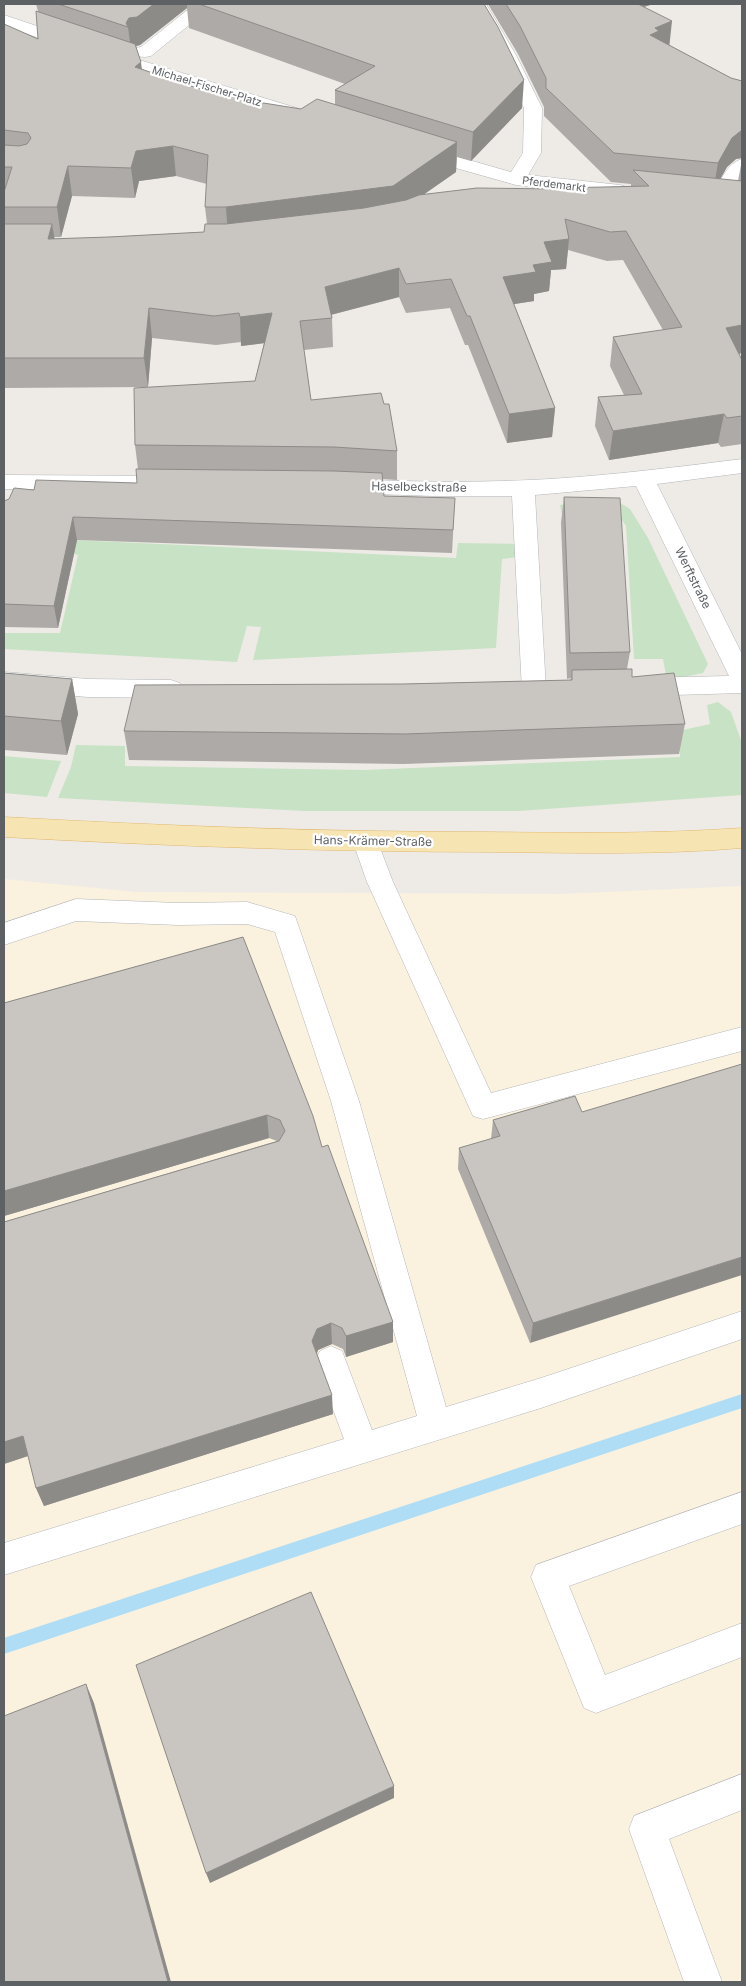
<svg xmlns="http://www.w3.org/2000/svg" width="746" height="1986" font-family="Inter,sans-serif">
  <rect width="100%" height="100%" fill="#eeebe6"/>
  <!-- commercial -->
  <path fill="#faf1df" d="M4,879L137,892L560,894L742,886V1982H4Z"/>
  <!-- green -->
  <g fill="#c8e2c5">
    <path d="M604,499L617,501L630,509L648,538L708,664L703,673L667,680L663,659H634L626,526L620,517L563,519L560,505Z"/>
    <path d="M74,540L456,558L458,543L518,544V557L502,559L496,648L253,660L261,627L247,626L237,662L4,649V633H60L78,555L70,553Z"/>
    <path d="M718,702L731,712L742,743V795L519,811H304L58,798L71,767L76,745L125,746V766L364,770L680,757L678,731L710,724L707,705Z"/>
    <path d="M4,756L61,761L47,797L4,793Z"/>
  </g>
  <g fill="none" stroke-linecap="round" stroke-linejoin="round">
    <!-- stream -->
    <path fill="#afddf5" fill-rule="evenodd" d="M742,1394V1408L4,1654V1638Z"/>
    <defs>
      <g id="minor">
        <path d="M195,4H215L151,56L145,57L134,56L131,52L134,48L141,47Z"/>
        <path d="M468,4H486L516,55L542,108L541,153L528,175L620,185L627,187L630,191L627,195L620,197L516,185L413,156L411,152L413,148L420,146L511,172L523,153L524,108L498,55Z"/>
        <path d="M4,15L133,58L300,109L302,113L300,117L293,119L286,117L121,66L4,26Z"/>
        <path d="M742,159C743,175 737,191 728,205L721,207L714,205L711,201C717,187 726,163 742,159Z"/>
        <path d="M742,459V473L657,484L742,654V693L639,696L630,693L627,687L630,681L639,678L729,676L636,486L535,495L546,690L543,696L534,699L525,696L522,690L512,496H434L345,493L337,491L334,486L337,481L345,479C413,482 482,483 550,479C614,475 678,467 742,459Z"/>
        <path d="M4,475L174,476L182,478L185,483L182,488L174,490L4,489Z"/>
        <path d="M4,672L88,679L171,680L180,683L183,689L180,695L171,698L88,697L4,690Z"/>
        <path d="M366,832L375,835L393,882L491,1093L742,1027V1051L483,1119L473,1116L367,882L353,842L357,835Z"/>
        <path d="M76,899L178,903L247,902L295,916L359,1101L446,1407L541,1378L742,1311V1339L541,1408L4,1575V1543L344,1439L315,1361L320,1351L331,1346L342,1351L372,1430L417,1416L331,1101L275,932L247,924L178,925L76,921L4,945V923Z"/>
        <path d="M742,1492V1524L569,1586L605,1675L742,1623V1657L596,1713L584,1708L531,1577L536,1565Z"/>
        <path d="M742,1774V1810L669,1839L722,1982H684L629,1829L634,1816Z"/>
      </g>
      <path id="major" d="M4,817C165,826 327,832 488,832C573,833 657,834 742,828V848C660,855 577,853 494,852C330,852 167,846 4,837Z"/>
    </defs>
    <!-- minor casing -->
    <use href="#minor" stroke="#b3b6b9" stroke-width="1"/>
    <!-- major casing -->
    <use href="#major" stroke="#e1b56c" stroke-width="1"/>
    <!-- minor -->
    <use href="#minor" fill="#fff" fill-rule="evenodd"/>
    <!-- major -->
    <use href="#major" fill="#f6e5b3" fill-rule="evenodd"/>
  </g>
  <!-- wall -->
  <g fill="#adaaa7" fill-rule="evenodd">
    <path d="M36,4H484L522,108L471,161L457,157L456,172L424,194L631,186V184L611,182L544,116V107L518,54L488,4H653L644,7L669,45L731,78L742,81V158L736,159L727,167L720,179L738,181L741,165L742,163V353L739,354L742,360V444L721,447L718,443L609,460L595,426L598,397L624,395L610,366L613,337L663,330L623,260L607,261L568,250L566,269L551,270L549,291L534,294V301L514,304L555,408L552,437L507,443L468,345H465L450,308L406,313L399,297L331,315L332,318L333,347L304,350L311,400L397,451V480L382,479L384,496L455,498L452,553L77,540L58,628L4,627V501L34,490L137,483L138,469L135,445L255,381L264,343L241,346V342L216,345L152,338L148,387L4,388V24L38,39V11ZM187,8L189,28L345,84L335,90V105L301,109L251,101L197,88L142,70L136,46L140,45ZM176,176L207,184L205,207L207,224L204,232L109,237L55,239L54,237H61L72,196L135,198L139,181Z"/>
    <path d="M564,497L630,652L627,669L632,677L685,724L679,754L404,764L129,760L124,731L403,684L570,680L571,678L567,679L561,523Z"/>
    <path d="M4,673L72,679L78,714L67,755L4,750Z"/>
    <path d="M243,937L322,1147L393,1322V1342L346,1357L343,1349L332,1344L318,1350L317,1354L333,1414L44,1506L36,1488L28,1456L4,1464V1222L277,1141L269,1138L4,1216V1003Z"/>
    <path d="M575,1096L530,1343L458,1169L459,1148L491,1139L493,1120Z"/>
  </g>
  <!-- shaded-wall -->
  <g fill="#8d8b88">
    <path d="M154,4H187V8L140,45L132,47L131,50L128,27L126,23L129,18Z"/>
    <path d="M608,4H653L606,19Z"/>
    <path d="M672,21L669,49L650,35L655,28Z"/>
    <path d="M141,62L144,91L135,67Z"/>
    <path d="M524,80L522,108L471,161L473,132Z"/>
    <path d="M741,130H742V158L736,159L727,167L713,192L718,163L732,138Z"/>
    <path d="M457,142L456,172L393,216L228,237L226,207Z"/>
    <path d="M173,146L176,176L139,181L135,198L131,168L136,151Z"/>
    <path d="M68,166L72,196L61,237L57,207Z"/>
    <path d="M52,224L57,253L48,239Z"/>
    <path d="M569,239L566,269L551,270L549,291L534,294V301L501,306L503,277L533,265L544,242Z"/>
    <path d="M399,268V297L326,316L325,287Z"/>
    <path d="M149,308L152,338L148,387L144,358Z"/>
    <path d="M272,313L273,342L241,346L240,317Z"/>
    <path d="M742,325V353L721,357L726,328Z"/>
    <path d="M555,408L552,437L507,443L509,414Z"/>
    <path d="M724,414L718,443L609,460L613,431Z"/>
    <path d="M73,517L77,540L58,628L54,606Z"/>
    <path d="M72,679L78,714L67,755L61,721Z"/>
    <path d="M267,1115L269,1138L4,1216V1191Z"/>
    <path d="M742,1257V1275L530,1343L533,1323Z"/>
    <path d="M393,1322V1342L346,1357V1336Z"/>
    <path d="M331,1323L332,1344L318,1350L313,1362L312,1341L317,1329Z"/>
    <path d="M332,1395L333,1414L44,1506L36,1488Z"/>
    <path d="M23,1436L31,1455L4,1464V1442Z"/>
    <path d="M86,1684L94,1703L171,1982H168Z"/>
    <path d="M394,1786V1798L210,1883L206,1873Z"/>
  </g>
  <!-- building -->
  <g fill="#c9c6c2" stroke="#8d8b88">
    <path d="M58,4H154L137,17L129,18L126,23L128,27Z"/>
    <path d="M199,4H484L498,27L524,80L473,132L335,90L375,66Z"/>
    <path d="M506,4H638L672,21L655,28L659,31L650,35L731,78L742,81V130L732,138L718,163L614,153L546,88V78L520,26Z"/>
    <path d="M36,11L135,44L141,62L135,67L197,88L251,101L301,109L317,99L457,142L393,186L226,207H205L208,155L173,146L136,151L131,168L68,166L57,207H4V192L12,167H4V145L19,146L27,144L31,138L28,133L4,130V24L38,39Z"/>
    <path d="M633,170L742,181V325L726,328L742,360V416L727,418L724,414L613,431L598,397L642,394L613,337L682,327L626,231L610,232L565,219L569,239L544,242L552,262L533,265L536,272L503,277L555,408L509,414L470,316H467L451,279L406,284L399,268L325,287L332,318L300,321L311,400L381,393L384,404H389L397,451L334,447L135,445L134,388L255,381L272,313L240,317L239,313L214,316L149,308L144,358H4V224H52L48,239L109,237L204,232L205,224H226L364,208L406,200L419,195L477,188L559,189V188L649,186Z"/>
    <path d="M136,469L334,471L382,473L384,496L455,498L453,530L73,517L54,606L4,604V501L9,499L14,488L34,490L36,480L137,483Z"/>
    <path d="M564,497L620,498L630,652L570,653Z"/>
    <path d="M632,669V677L674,673L685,724L405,734L124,731L135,685L403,684L572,680V670Z"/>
    <path d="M4,673L72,679L61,721L4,716Z"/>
    <path d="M243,937L313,1116L322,1147L328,1145L393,1322L346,1336L342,1328L331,1323L317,1329L312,1341L332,1395L36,1488L23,1436L4,1442V1222L279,1141L285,1131L280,1120L267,1115L4,1191V1003Z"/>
    <path d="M742,1064V1257L533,1323L459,1148L500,1136L493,1120L575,1096L582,1112Z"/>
    <path d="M311,1592L394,1786L206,1873L136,1665Z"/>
    <path d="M86,1684L168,1982H4V1716Z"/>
  </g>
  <g text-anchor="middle" stroke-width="4.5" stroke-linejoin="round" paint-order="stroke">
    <!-- far-street labels -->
    <g font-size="11" fill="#5d6164" stroke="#fff">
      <text transform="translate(207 86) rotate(17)" y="4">Michael-Fischer-Platz</text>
      <text transform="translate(554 184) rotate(7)" y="4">Pferdemarkt</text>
    </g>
    <!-- street labels -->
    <g font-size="12" fill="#5d6164" stroke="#fff">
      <text transform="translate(419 487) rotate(1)" y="4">Haselbeckstraße</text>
      <text transform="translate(693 578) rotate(64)" y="4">Werftstraße</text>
      <text transform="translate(373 841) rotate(1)" y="4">Hans-Krämer-Straße</text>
    </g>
  </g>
  <!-- border -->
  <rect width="746" height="1986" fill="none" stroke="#5d6164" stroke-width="10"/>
</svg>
